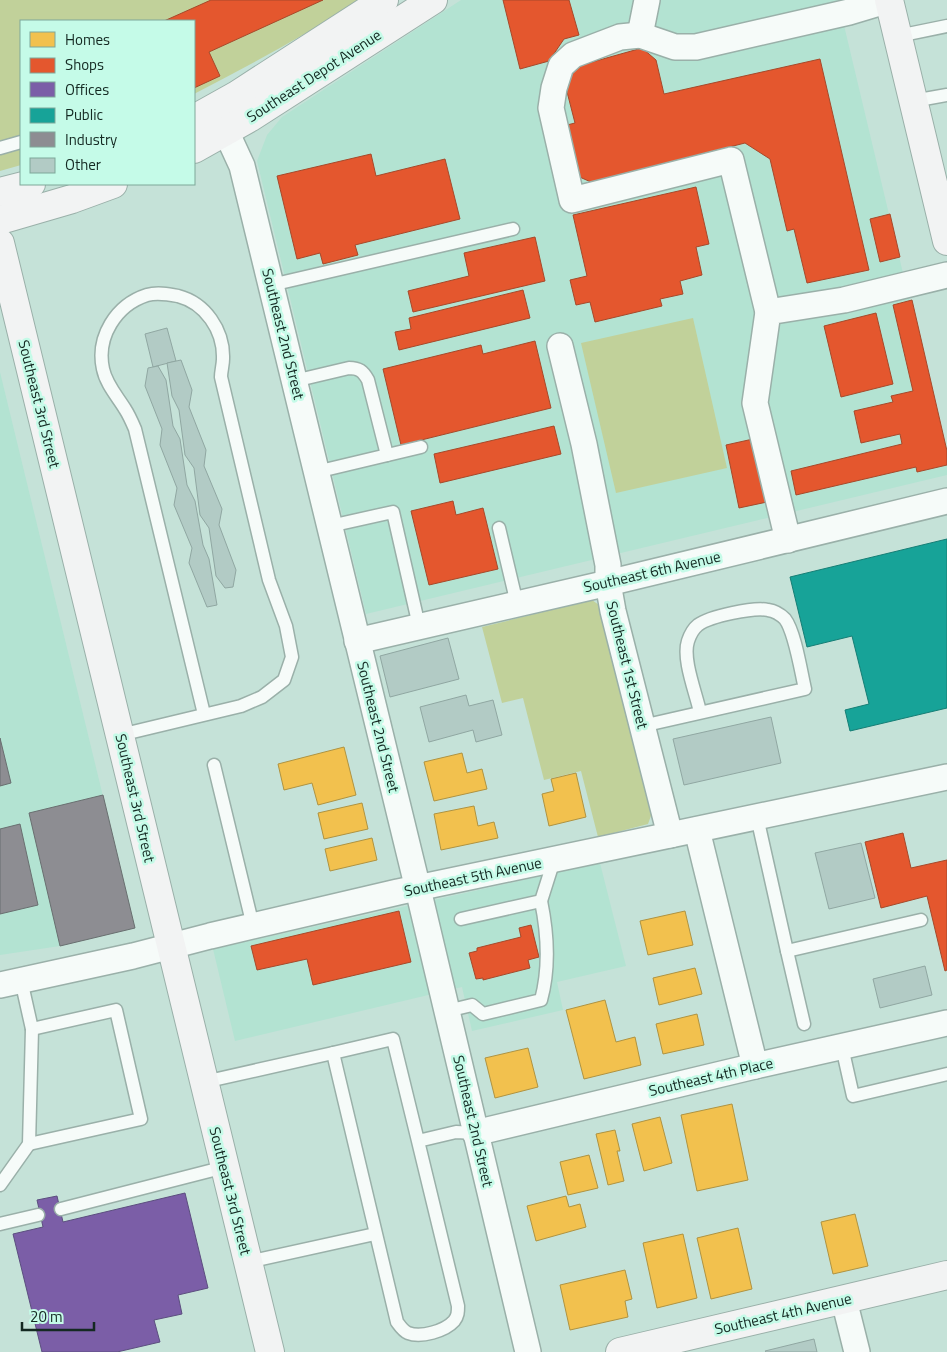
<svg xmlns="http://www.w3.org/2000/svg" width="947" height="1352" font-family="'Titillium Web',sans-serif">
  <rect width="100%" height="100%" fill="#c5e2d8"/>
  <!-- built -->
  <g fill="#b3e3d2">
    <path d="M461,0H838L947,458V475L366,614L257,161L267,135L282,117Z"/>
    <path d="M0,372L135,928L60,946L0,955Z"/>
    <path d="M600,863L626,966L557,982L563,1010L472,1031L462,987L235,1041L213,949Z"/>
  </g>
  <!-- green -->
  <g fill="#c1d19a">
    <path d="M0,0H360C306,35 250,65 194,94V21H21V165L0,171Z"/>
    <path d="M693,318L727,468L616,493L581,343Z"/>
    <path d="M592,600L599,605L652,813L648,824L598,837L581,771L544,780L523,698L502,703L482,627Z"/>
  </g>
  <!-- homes -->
  <g fill="#f2c14e" stroke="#af9341">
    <path d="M344,747L356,795L318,805L312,783L284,790L278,764Z"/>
    <path d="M462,753L467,773L482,769L487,789L434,801L424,762Z"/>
    <path d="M576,773L586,817L549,826L542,794L554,791L551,779Z"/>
    <path d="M362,803L368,829L324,839L318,813Z"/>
    <path d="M474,806L478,826L494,822L498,838L441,850L434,814Z"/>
    <path d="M372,838L377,860L330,871L325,849Z"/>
    <path d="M685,911L693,945L648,955L640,921Z"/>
    <path d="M695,968L702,994L659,1005L653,978Z"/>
    <path d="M605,1000L616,1042L635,1037L641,1065L584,1079L566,1010Z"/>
    <path d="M697,1014L704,1045L663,1054L656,1024Z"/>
    <path d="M528,1048L538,1087L495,1098L485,1058Z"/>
    <path d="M732,1104L748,1180L697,1191L681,1115Z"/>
    <path d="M660,1117L672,1163L644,1171L632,1124Z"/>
    <path d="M615,1130L620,1151H617L624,1181L608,1185L596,1134Z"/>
    <path d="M589,1155L598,1188L568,1195L560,1162Z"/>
    <path d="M566,1196L569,1207L580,1204L586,1227L536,1241L527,1206Z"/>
    <path d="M855,1214L868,1266L833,1274L821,1222Z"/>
    <path d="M738,1228L752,1289L711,1299L697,1238Z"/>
    <path d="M683,1234L697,1298L657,1308L643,1243Z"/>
    <path d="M625,1270L632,1299L625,1301L628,1317L570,1330L560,1285Z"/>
  </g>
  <!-- shops -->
  <g fill="#e4572e" stroke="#a6492a">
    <path d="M211,0H323L209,52L220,76L194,88V21H164Z"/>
    <path d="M503,0H569L579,35L564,39L549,61L520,69Z"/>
    <path d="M642,48L656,60L664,94L820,59L869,270L807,283L794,229L787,231L770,159L745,143L591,182L575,175L563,126L575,123L565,84L578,66Z"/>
    <path d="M371,154L376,176L445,159L460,219L355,245L358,255L323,264L320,253L297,259L277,176Z"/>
    <path d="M696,187L709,244L696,247L702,275L680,281L683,294L660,299L662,306L595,322L590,302L576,305L570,280L587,276L573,215Z"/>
    <path d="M890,214L900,257L880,262L870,219Z"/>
    <path d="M535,237L545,281L413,312L408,291L469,276L464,253Z"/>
    <path d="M523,290L530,318L399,350L395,332L411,329L409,318Z"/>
    <path d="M912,300L947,451V465L917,472L916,467L796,495L791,471L902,444L900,434L861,443L854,411L893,402L891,396L913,391L893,305Z"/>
    <path d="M876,313L893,384L841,397L824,326Z"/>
    <path d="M535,341L551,408L401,445L383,369L481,345L483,354Z"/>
    <path d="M554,426L561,454L440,483L434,454Z"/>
    <path d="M753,439L767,502L739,508L726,445Z"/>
    <path d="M453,501L456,515L483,508L498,569L429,585L411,511Z"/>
    <path d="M903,833L911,868L947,860V970L945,971L927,896L881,908L865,842Z"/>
    <path d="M399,911L411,962L313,985L307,959L257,970L251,946Z"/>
    <path d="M531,925L539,957L528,960L530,968L483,980V978L476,979L469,953L477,951V948L521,937L519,928Z"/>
  </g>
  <!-- offices -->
  <path fill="#7b5ea7" stroke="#5c4e7f" d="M185,1193L208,1288L178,1295L182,1314L154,1320L160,1342L117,1352H42L13,1234L43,1227L37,1200L57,1196L63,1222Z"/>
  <!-- public -->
  <path fill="#17a398" stroke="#167e75" d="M947,539V708L850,731L845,710L869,704L852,636L807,647L790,577Z"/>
  <!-- industry -->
  <g fill="#8d8d92" stroke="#696f70">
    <path d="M0,738L11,783L0,786Z"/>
    <path d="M103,795L135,928L60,946L29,813Z"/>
    <path d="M20,824L38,905L0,914V829Z"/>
  </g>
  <!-- building -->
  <g fill="#b2cbc5" stroke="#90a7a2">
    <path d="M167,328L176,361L153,367L145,334Z"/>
    <path d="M181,360L192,390L189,407L206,450L204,466L222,509L219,525L236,570L233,587L225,588L216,576L209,528L200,515L194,468L185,455L179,410L172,396L167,363Z"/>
    <path d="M158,366L166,380L173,426L180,439L187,485L195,501L203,545L209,559L217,605L207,607L189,563L192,548L174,505L177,488L160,445L162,429L145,386L148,368Z"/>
    <path d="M448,638L459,679L390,697L380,656Z"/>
    <path d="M466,695L469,706L493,700L502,735L476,742L473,730L429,742L420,707Z"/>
    <path d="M771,717L781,763L684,785L673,739Z"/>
    <path d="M861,843L875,898L829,909L815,853Z"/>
    <path d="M925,966L932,995L880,1008L873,979Z"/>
    <path d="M814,1339L817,1352H766L765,1351Z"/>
  </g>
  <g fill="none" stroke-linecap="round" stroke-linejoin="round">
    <defs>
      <g id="lane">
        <path d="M898,36L947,26"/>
        <path d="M913,101L947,95"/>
        <path d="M0,148L21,142"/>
        <path d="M271,285L513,229"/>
        <path d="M294,381L349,368C359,368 363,371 368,380L387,455"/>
        <path d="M316,472L421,447"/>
        <path d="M330,526L393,512L419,626"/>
        <path d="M499,528L517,604"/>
        <path d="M642,726L805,689C801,672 795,632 785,619C780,614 775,611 768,610C754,607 710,616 698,625C693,629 690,635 688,641C682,659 696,693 700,712"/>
        <path d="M120,735L241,706L262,697L284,680L292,657L286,626L269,580L221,377C221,371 223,365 223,359C224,330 205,303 178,296C168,294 157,292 147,295C116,305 96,337 103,369C106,384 117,396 125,409C129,415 132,422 135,429L204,714"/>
        <path d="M214,765L253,926"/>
        <path d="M757,817L787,951L921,920"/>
        <path d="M461,919L541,901L554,860"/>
        <path d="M787,951L804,1024"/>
        <path d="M21,980L32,1029L116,1010L141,1119L29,1144"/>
        <path d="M447,1011L472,1005L483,1014L541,1000C550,967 548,935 541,901"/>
        <path d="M842,1047L853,1096L947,1074"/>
        <path d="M204,1082L333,1053"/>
        <path d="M418,1141L393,1039L333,1053L397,1322C400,1326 403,1331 408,1333C421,1338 445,1331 454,1321C458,1316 458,1312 458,1306L418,1141L456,1132L475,1133"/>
        <path d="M0,1185L29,1144L32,1029"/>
        <path d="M61,1209L225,1167"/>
        <path d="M0,1224L38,1215"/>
        <path d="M248,1262L375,1234"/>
      </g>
      <g id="street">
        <path d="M640,35L647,0"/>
        <path d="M218,114L242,166L418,889L528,1352"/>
        <path d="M768,312L731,160L572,200L551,108L554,88L561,66L573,55L620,37L640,35L675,47H696L849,12L889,0"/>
        <path d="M560,346L584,444L608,565V583L613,611L670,835"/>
        <path d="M788,540L755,403L768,312L844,300L947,275"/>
        <path d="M357,641L608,583L947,501"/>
        <path d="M697,830L755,1066"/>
        <path d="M0,985L133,956L210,936L398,892L947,777"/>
        <path d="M475,1133L755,1066L947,1023"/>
        <path d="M844,1300L857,1352"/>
      </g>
      <g id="secondary">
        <path d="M889,0L947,241"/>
        <path d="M194,119L237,95L384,0"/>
        <path d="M194,149L251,117L433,0"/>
        <path d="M0,192L31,184"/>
        <path d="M0,220L72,199L113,184"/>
        <path d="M0,243L270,1352"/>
        <path d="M620,1352L947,1275"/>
      </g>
    </defs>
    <!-- lane casing -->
    <use href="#lane" stroke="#9ab0a9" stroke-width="15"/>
    <!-- street casing -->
    <use href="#street" stroke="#9ab0a9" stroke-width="28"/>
    <!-- secondary casing -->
    <use href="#secondary" stroke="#9ab0a9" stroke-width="30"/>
    <!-- lane -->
    <use href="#lane" stroke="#f6fbf9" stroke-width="12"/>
    <!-- street -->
    <use href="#street" stroke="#f6fbf9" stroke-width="25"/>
    <!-- secondary -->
    <use href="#secondary" stroke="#f2f3f3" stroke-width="28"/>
  </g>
  <g text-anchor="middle" stroke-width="5" stroke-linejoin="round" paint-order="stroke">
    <!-- street labels -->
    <g font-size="15" fill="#142922" stroke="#c5fbe8">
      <text transform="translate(314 76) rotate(-33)" y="5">Southeast Depot Avenue</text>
      <text transform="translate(283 334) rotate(76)" y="5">Southeast 2nd Street</text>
      <text transform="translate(39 404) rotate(76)" y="5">Southeast 3rd Street</text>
      <text transform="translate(652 572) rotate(-13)" y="5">Southeast 6th Avenue</text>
      <text transform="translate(627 665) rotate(76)" y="5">Southeast 1st Street</text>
      <text transform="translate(378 727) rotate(76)" y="5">Southeast 2nd Street</text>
      <text transform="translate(135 798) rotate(77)" y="5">Southeast 3rd Street</text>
      <text transform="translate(473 877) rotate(-12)" y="5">Southeast 5th Avenue</text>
      <text transform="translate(711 1077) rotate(-13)" y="5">Southeast 4th Place</text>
      <text transform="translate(473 1121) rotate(77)" y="5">Southeast 2nd Street</text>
      <text transform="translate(230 1191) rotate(76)" y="5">Southeast 3rd Street</text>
      <text transform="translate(783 1314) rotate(-13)" y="5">Southeast 4th Avenue</text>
    </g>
  </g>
  <!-- legend -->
  <rect x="20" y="20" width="175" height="165" fill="#c5fbe8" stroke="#7ea799"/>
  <rect x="30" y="32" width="25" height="15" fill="#f2c14e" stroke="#7ea799"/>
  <text x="65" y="45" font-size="15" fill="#142922">Homes</text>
  <rect x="30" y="58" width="25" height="15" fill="#e4572e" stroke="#7ea799"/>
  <text x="65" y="70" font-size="15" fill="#142922">Shops</text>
  <rect x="30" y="82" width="25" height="15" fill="#7b5ea7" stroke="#7ea799"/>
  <text x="65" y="95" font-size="15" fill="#142922">Offices</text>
  <rect x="30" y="108" width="25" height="15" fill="#17a398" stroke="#7ea799"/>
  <text x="65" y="120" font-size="15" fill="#142922">Public</text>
  <rect x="30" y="132" width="25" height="15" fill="#8d8d92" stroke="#7ea799"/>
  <text x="65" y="145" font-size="15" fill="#142922">Industry</text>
  <rect x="30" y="158" width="25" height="15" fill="#b2cbc5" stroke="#7ea799"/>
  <text x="65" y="170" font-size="15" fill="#142922">Other</text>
  <!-- scale -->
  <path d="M22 1322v8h72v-8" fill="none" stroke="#142922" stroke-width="2.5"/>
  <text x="30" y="1322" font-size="15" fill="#142922" stroke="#c5fbe8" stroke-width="4" paint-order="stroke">20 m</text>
</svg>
